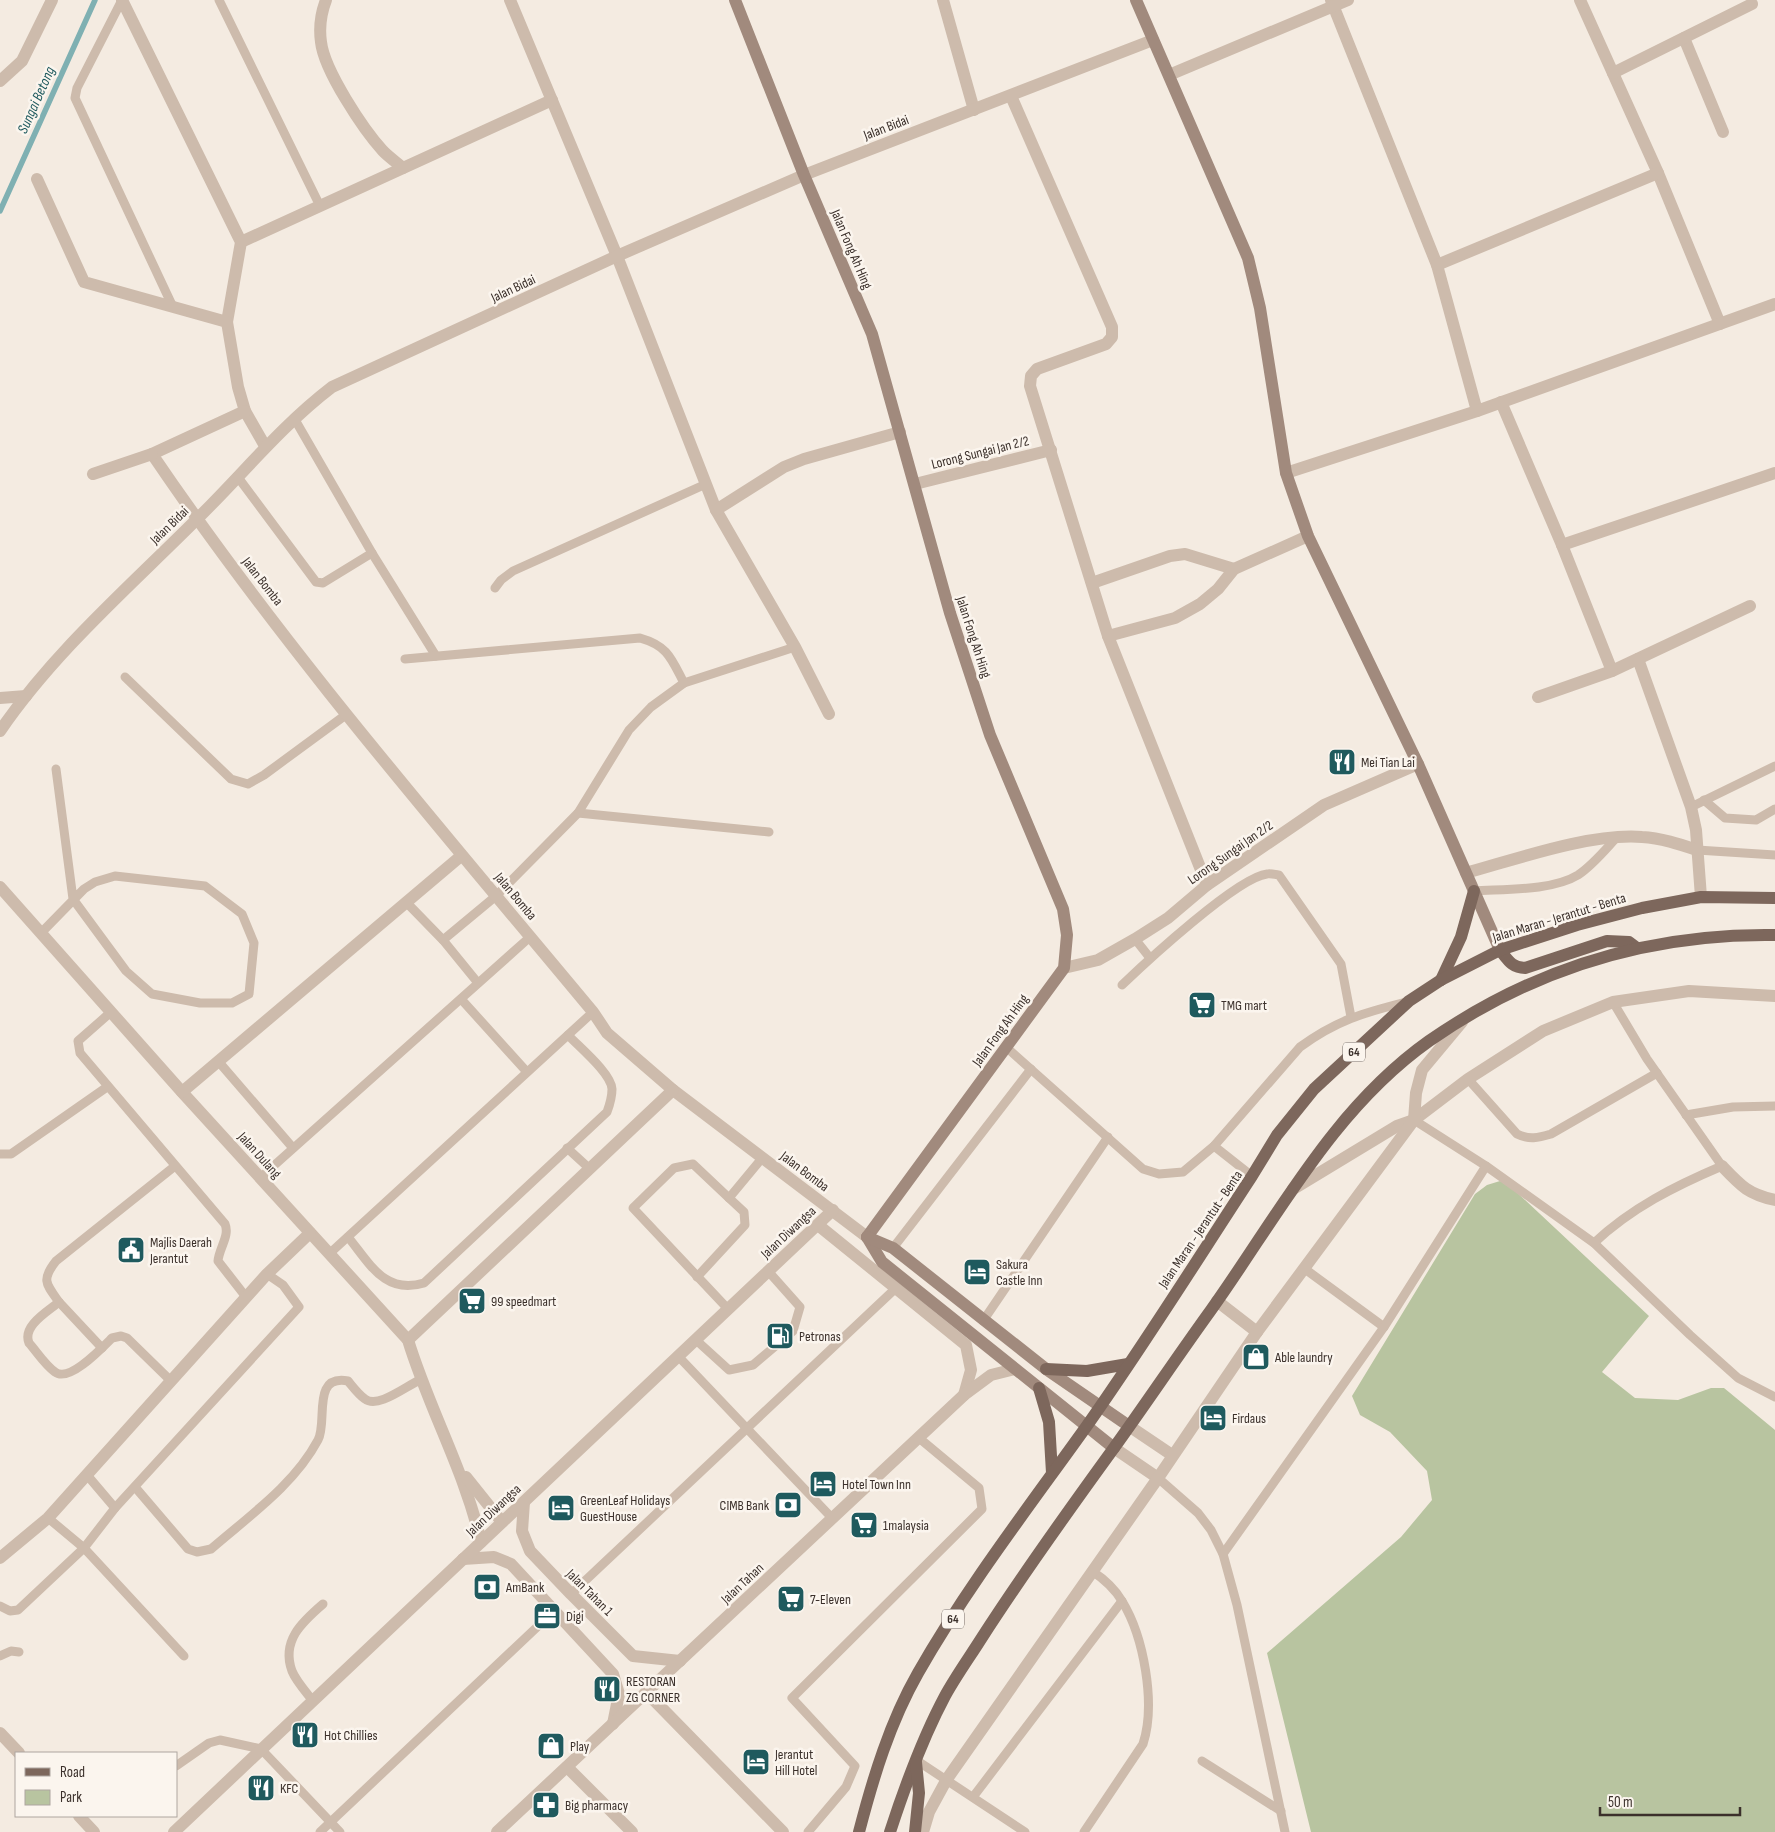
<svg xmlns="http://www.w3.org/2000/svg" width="1775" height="1832" font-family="'Sofia Sans Condensed',sans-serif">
  <rect width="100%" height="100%" fill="#f4ebe1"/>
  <!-- green -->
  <path fill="#b8c4a0" d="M1500,1181L1509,1185L1649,1316L1602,1372L1635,1398L1678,1400L1711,1388H1724L1775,1430V1832H1311L1267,1653L1401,1537L1432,1500L1427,1471L1390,1432L1360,1415L1352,1396L1475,1194L1487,1185Z"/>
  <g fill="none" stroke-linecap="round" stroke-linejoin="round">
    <!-- stream -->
    <path stroke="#7fb0b2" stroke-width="5.5" d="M0,211L95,0"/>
    <!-- service -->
    <g stroke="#cdbbac" stroke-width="9">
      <path d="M122,0L77,88L75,98L172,305"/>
      <path d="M219,0L320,206"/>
      <path d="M237,476L316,582L323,583L372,553L294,418"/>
      <path d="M372,553L436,656"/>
      <path d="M495,588L501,580L513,571L706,484"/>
      <path d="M405,659L640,638C668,646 671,658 684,683L795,647"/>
      <path d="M125,677L231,779L248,784L264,775L347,714"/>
      <path d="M1704,800L1725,818L1756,820L1775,809"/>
      <path d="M1691,807L1775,766"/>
      <path d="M578,813L769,832"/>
      <path d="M1697,850L1775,855"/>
      <path d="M1474,891C1504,889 1552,891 1578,875C1593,865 1605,850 1617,837"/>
      <path d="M406,902L443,940"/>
      <path d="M41,933L84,889L95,882L115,876L205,886L242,914L254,943L249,994L232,1003H200L152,994L126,971L73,899L56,769"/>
      <path d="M1135,939L1150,958"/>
      <path d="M478,983L443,940L496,896L578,813L629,730L651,707L684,683"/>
      <path d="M1122,985C1146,962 1238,877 1267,874C1271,873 1276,875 1279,875L1341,964L1351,1017"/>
      <path d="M461,999L527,1072"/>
      <path d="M111,1012L78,1041L80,1053L225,1224C230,1236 219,1248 218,1261L246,1297"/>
      <path d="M1006,1047L1143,1169L1159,1174L1183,1172L1214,1146L1300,1047C1337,1020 1363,1013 1406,1002"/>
      <path d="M218,1061L293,1148"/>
      <path d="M1468,1079L1517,1134C1529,1140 1538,1138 1551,1134L1657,1073"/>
      <path d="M1686,1115L1733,1107L1775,1106"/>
      <path d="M1414,1120L1486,1166L1594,1243L1690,1335L1738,1378L1775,1397"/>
      <path d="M1214,1146L1252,1176"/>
      <path d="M567,1148L590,1169"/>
      <path d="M0,1154H11L107,1087"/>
      <path d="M260,1178L530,937"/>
      <path d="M348,1237C370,1264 385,1295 424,1283L607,1112C610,1104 612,1097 612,1089C611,1073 579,1047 568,1035"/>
      <path d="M1594,1243C1631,1208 1675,1186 1722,1166L1647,1059L1613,1002"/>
      <path d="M893,1248L1031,1069"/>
      <path d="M329,1254L593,1012"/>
      <path d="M1305,1269L1384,1327"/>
      <path d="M697,1277L745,1225L744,1212L729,1198L763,1157"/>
      <path d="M59,1302L102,1348"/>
      <path d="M728,1309L633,1208L674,1168L693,1164L729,1198"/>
      <path d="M983,1321L1108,1137"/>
      <path d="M696,1340L729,1370L753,1365L793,1331L800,1307L768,1271"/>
      <path d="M678,1356L832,1518"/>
      <path d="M171,1381L127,1338L121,1336L112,1338C102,1348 69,1383 55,1372C45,1365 37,1352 29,1343C22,1326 47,1312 59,1302C46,1284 41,1280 56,1261L175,1166"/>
      <path d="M87,1475L115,1508"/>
      <path d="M1158,1478L1198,1513L1211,1530L1223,1554L1237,1605L1285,1832"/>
      <path d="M135,1487L188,1549L197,1552L211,1549C249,1516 294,1485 318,1440C328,1422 311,1374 348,1381C353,1387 359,1395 365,1399C378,1409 406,1386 420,1380"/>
      <path d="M48,1518L84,1548L184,1656"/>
      <path d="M1223,1554L1384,1327L1486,1166"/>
      <path d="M571,1594L896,1288"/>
      <path d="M0,1606L10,1611L18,1610L84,1548L115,1508L299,1307L283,1285L267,1274"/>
      <path d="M0,1656L11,1651L19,1652"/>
      <path d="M313,1701C306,1692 296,1681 292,1671C281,1641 302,1622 323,1604"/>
      <path d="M916,1760L1025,1832"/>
      <path d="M1202,1761L1281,1811"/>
      <path d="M176,1766L209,1743L220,1740L261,1749L340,1832"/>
      <path d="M973,1797L1122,1601"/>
      <path d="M320,1832L554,1611"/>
      <path d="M808,1832L846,1787L855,1766L792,1698L982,1509L979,1488L919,1438"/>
      <path d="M1084,1832L1143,1744C1156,1704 1144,1637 1122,1601C1115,1589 1104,1579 1092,1571"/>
    </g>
    <!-- minor -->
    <g stroke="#cdbbac" stroke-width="12">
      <path d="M122,0L241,242L227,322"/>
      <path d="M326,0C321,13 319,28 321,42C324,70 363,129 383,151C389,157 397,163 403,168"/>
      <path d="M510,0L617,256L716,510L795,647L829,714"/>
      <path d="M943,0L974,110"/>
      <path d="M1331,0L1437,265L1477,411"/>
      <path d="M1580,0L1658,173L1720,324"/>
      <path d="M1684,38L1723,132"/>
      <path d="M1613,73L1752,4"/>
      <path d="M1169,75L1348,0"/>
      <path d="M0,81L22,61L52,0"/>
      <path d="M1011,96L1112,327V337L1106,344L1037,369L1031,376L1030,386L1108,636L1207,885"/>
      <path d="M37,179L84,282L227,322L238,387L245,411L265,446"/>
      <path d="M241,242L552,100"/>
      <path d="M1437,265L1658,173"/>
      <path d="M1501,402L1562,545L1612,671L1750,606"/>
      <path d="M245,411L152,454C285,650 441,829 593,1012L607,1033L673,1090L867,1237"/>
      <path d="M1286,473L1477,411L1775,304"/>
      <path d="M93,474L152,454"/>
      <path d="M915,484L1051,450"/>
      <path d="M716,510L784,467L804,459L900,432"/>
      <path d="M1562,545L1775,473"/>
      <path d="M1092,583L1170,556L1185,554L1234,569"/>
      <path d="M1108,636L1175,618L1200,604L1218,589L1234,569L1308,536"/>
      <path d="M1638,659L1691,807L1696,830L1701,897"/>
      <path d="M1538,697L1612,671"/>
      <path d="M1466,873C1517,859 1590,833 1642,837C1661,838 1679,844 1697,850"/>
      <path d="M0,887L182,1092L408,1340C429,1409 465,1472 481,1542"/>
      <path d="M1064,968L1098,960L1135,939L1168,918L1207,885L1324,805L1418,764"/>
      <path d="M182,1092L461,856"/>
      <path d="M1722,1166C1741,1186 1748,1194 1775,1200"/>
      <path d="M1293,1189L1397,1126L1414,1120L1468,1079L1543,1031L1613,1002L1689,991L1775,996"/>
      <path d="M818,1225L966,1345L971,1370L964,1395"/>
      <path d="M1217,1301L1257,1332"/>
      <path d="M408,1340L673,1090"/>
      <path d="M1129,1426L1172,1455"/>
      <path d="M1114,1448L1158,1478"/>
      <path d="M466,1477L502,1522"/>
      <path d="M524,1502L522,1531L530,1551L571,1594L633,1656L680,1661"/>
      <path d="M0,1558L48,1518L267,1274L310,1233"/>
      <path d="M463,1559L494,1557L511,1564L613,1674L619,1694L613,1724"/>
      <path d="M646,1692L783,1832"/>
      <path d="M567,1767L632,1832"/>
      <path d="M174,1832L833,1210"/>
      <path d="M497,1832L964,1395L991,1375L1015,1369"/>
      <path d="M923,1832L929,1812L947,1779L1158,1478L1257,1332L1414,1120L1416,1093L1422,1070L1462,1022"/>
    </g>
    <!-- tertiary -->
    <g stroke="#cdbbac" stroke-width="12">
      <path d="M0,698L26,696"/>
      <path d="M0,731C54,652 129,587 196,520C242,475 281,426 332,387L617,256L804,175L1153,40"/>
      <path d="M0,1733L19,1753"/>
      <path d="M79,1816L94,1832"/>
    </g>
    <!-- secondary -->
    <g stroke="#a18a7d" stroke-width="12">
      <path d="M735,0L804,175L872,334L950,613L990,735L1063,909L1067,935L1064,968L867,1237"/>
      <path d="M1136,0L1248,258L1260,308L1286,473L1308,536L1418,764L1500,950"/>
      <path d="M867,1237L882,1262L1114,1448"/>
      <path d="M867,1237L893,1248L1046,1369L1129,1426"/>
    </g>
    <!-- primary -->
    <g stroke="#7d675c" stroke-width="12">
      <path d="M1500,950C1508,960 1512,968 1525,968L1607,941L1629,942L1637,948"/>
      <path d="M1441,980L1461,937L1474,891"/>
      <path d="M1046,1369L1087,1371L1128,1364"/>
      <path d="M1039,1388L1049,1422L1052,1473"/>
      <path d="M859,1832C873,1778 890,1722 918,1673C967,1587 1028,1508 1086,1427C1144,1345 1197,1260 1252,1176L1277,1135L1314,1089L1409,1001L1441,980L1500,950L1577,925L1642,908L1701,897L1775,898"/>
      <path d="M890,1832C905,1786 922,1739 945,1696C956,1676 969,1658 981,1639C1022,1575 1066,1514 1111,1452C1145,1405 1177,1357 1211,1310C1278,1216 1333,1109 1429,1041C1534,968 1648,933 1775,935"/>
      <path d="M915,1832L919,1793L916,1762"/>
    </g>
  </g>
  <!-- icons -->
  <defs>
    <symbol id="restaurant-square" viewBox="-11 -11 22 22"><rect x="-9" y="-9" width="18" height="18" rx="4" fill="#1f5a5e" stroke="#fbf5ee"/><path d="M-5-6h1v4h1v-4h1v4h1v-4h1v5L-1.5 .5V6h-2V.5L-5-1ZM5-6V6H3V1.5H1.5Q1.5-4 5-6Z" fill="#fff"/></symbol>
    <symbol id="supermarket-square" viewBox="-11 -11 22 22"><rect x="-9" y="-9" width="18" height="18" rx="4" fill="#1f5a5e" stroke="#fbf5ee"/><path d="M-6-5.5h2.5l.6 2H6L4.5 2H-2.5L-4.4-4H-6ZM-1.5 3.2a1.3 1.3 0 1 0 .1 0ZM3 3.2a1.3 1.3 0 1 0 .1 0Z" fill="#fff"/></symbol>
    <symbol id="civic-square" viewBox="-11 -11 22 22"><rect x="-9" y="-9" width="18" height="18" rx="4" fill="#1f5a5e" stroke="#fbf5ee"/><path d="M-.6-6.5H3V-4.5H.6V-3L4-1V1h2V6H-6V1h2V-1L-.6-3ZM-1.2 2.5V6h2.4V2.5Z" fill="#fff"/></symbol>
    <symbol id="hotel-square" viewBox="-11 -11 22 22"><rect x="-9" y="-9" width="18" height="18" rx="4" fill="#1f5a5e" stroke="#fbf5ee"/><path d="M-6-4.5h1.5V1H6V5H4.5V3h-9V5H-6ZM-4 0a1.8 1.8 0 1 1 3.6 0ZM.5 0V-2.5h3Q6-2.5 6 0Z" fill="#fff"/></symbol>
    <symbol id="fuel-square" viewBox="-11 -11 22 22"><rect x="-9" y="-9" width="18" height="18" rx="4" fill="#1f5a5e" stroke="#fbf5ee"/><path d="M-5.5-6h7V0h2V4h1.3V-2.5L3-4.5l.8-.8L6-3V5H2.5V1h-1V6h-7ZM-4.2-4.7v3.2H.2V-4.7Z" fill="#fff"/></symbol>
    <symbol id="shop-square" viewBox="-11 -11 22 22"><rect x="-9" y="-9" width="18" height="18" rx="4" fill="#1f5a5e" stroke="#fbf5ee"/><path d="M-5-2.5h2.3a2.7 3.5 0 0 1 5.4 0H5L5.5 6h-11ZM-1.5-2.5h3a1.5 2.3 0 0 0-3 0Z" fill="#fff"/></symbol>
    <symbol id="bank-square" viewBox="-11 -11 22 22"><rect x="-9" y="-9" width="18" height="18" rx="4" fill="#1f5a5e" stroke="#fbf5ee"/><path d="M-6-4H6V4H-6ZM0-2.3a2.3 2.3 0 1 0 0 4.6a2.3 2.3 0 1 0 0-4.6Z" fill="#fff"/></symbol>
    <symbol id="office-square" viewBox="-11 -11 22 22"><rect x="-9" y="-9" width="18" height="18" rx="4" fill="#1f5a5e" stroke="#fbf5ee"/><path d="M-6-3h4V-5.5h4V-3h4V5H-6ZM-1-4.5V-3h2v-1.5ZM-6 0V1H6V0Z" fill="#fff"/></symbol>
    <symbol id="pharmacy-square" viewBox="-11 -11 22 22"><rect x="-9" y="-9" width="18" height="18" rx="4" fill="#1f5a5e" stroke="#fbf5ee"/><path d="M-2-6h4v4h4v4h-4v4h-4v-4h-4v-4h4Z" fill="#fff"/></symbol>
  </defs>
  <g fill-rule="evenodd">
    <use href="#restaurant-square" x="1326" y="746" width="32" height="32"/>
    <use href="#supermarket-square" x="1186" y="989" width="32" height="32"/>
    <use href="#civic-square" x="115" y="1234" width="32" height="32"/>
    <use href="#hotel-square" x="961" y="1256" width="32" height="32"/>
    <use href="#supermarket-square" x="456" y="1285" width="32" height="32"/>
    <use href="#fuel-square" x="764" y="1320" width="32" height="32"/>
    <use href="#shop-square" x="1240" y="1341" width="32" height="32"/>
    <use href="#hotel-square" x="1197" y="1402" width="32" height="32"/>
    <use href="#hotel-square" x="807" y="1468" width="32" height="32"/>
    <use href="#bank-square" x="772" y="1489" width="32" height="32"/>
    <use href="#hotel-square" x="545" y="1492" width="32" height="32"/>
    <use href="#supermarket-square" x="848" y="1509" width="32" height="32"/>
    <use href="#bank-square" x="471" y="1571" width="32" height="32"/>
    <use href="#supermarket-square" x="775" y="1583" width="32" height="32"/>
    <use href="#office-square" x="531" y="1600" width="32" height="32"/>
    <use href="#restaurant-square" x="591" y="1673" width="32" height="32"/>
    <use href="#restaurant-square" x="289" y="1719" width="32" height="32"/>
    <use href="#shop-square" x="535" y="1730" width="32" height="32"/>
    <use href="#hotel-square" x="740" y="1746" width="32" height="32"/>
    <use href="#restaurant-square" x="245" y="1772" width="32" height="32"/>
    <use href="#pharmacy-square" x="530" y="1789" width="32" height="32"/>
  </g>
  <g text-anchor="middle" stroke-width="5" stroke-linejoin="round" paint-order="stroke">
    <!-- shield labels -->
    <g fill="#fbf5ee" stroke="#756b66" stroke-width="1">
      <rect x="1343" y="1042.5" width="22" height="19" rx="4"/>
      <rect x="942" y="1609.5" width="22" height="19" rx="4"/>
    </g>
    <g font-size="12" font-weight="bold" fill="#3b302b">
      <text x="1354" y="1056">64</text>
      <text x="953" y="1623">64</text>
    </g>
    <!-- street labels -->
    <g font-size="14" fill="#3b302b" stroke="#fbf5ee">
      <text transform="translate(886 127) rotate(-21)" y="5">Jalan Bidai</text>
      <text transform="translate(852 249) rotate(67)" y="5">Jalan Fong Ah Hing</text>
      <text transform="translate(513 288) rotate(-25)" y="5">Jalan Bidai</text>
      <text transform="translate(980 452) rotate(-14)" y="5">Lorong Sungai Jan 2/2</text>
      <text transform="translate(169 525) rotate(-44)" y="5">Jalan Bidai</text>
      <text transform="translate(263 581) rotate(52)" y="5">Jalan Bomba</text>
      <text transform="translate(974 637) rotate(72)" y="5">Jalan Fong Ah Hing</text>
      <text transform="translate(1230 852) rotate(-35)" y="5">Lorong Sungai Jan 2/2</text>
      <text transform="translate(516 896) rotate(50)" y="5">Jalan Bomba</text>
      <text transform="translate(1559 917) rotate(-17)" y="5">Jalan Maran - Jerantut - Benta</text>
      <text transform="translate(1000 1030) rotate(-54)" y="5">Jalan Fong Ah Hing</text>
      <text transform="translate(260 1155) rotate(48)" y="5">Jalan Dulang</text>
      <text transform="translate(805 1171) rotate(37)" y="5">Jalan Bomba</text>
      <text transform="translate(1200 1229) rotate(-56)" y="5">Jalan Maran - Jerantut - Benta</text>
      <text transform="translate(788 1232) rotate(-43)" y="5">Jalan Diwangsa</text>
      <text transform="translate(493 1510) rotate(-43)" y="5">Jalan Diwangsa</text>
      <text transform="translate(742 1583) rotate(-43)" y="5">Jalan Tahan</text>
      <text transform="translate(590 1592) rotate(45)" y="5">Jalan Tahan 1</text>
    </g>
    <!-- poi labels -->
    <g font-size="14" fill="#3b302b" stroke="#fbf5ee" text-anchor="start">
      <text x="1361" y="767">Mei Tian Lai</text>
      <text x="1221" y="1010">TMG mart</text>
      <text x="150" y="1247">Majlis Daerah<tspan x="150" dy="16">Jerantut</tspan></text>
      <text x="996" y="1269">Sakura<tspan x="996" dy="16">Castle Inn</tspan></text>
      <text x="491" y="1306">99 speedmart</text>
      <text x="799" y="1341">Petronas</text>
      <text x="1275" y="1362">Able laundry</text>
      <text x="1232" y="1423">Firdaus</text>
      <text x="842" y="1489">Hotel Town Inn</text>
      <text x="580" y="1505">GreenLeaf Holidays<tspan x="580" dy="16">GuestHouse</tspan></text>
      <text x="769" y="1510" text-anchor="end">CIMB Bank</text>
      <text x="883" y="1530">1malaysia</text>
      <text x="506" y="1592">AmBank</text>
      <text x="810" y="1604">7-Eleven</text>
      <text x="566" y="1621">Digi</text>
      <text x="626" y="1686">RESTORAN<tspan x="626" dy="16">ZG CORNER</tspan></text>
      <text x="324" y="1740">Hot Chillies</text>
      <text x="570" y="1751">Play</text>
      <text x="775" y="1759">Jerantut<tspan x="775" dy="16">Hill Hotel</tspan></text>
      <text x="280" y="1793">KFC</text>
      <text x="565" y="1810">Big pharmacy</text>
    </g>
    <!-- water labels -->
    <g font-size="15" font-style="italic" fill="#1f5a5e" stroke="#fbf5ee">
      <text transform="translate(36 100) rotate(-66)" y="5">Sungai Betong</text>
    </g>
  </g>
  <!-- legend -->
  <rect x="15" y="1752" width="162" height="65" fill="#fbf5ee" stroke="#aea6a0"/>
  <rect x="25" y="1768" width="25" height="8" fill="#7d675c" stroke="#aea6a0"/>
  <text x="60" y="1777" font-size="15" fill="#3b302b">Road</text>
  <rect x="25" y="1790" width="25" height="15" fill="#b8c4a0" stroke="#aea6a0"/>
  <text x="60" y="1802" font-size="15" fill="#3b302b">Park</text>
  <!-- scale -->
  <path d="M1600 1807v8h140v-8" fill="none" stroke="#3b302b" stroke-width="2.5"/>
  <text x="1608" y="1807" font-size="15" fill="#3b302b" stroke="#fbf5ee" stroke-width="4" paint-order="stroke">50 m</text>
</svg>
